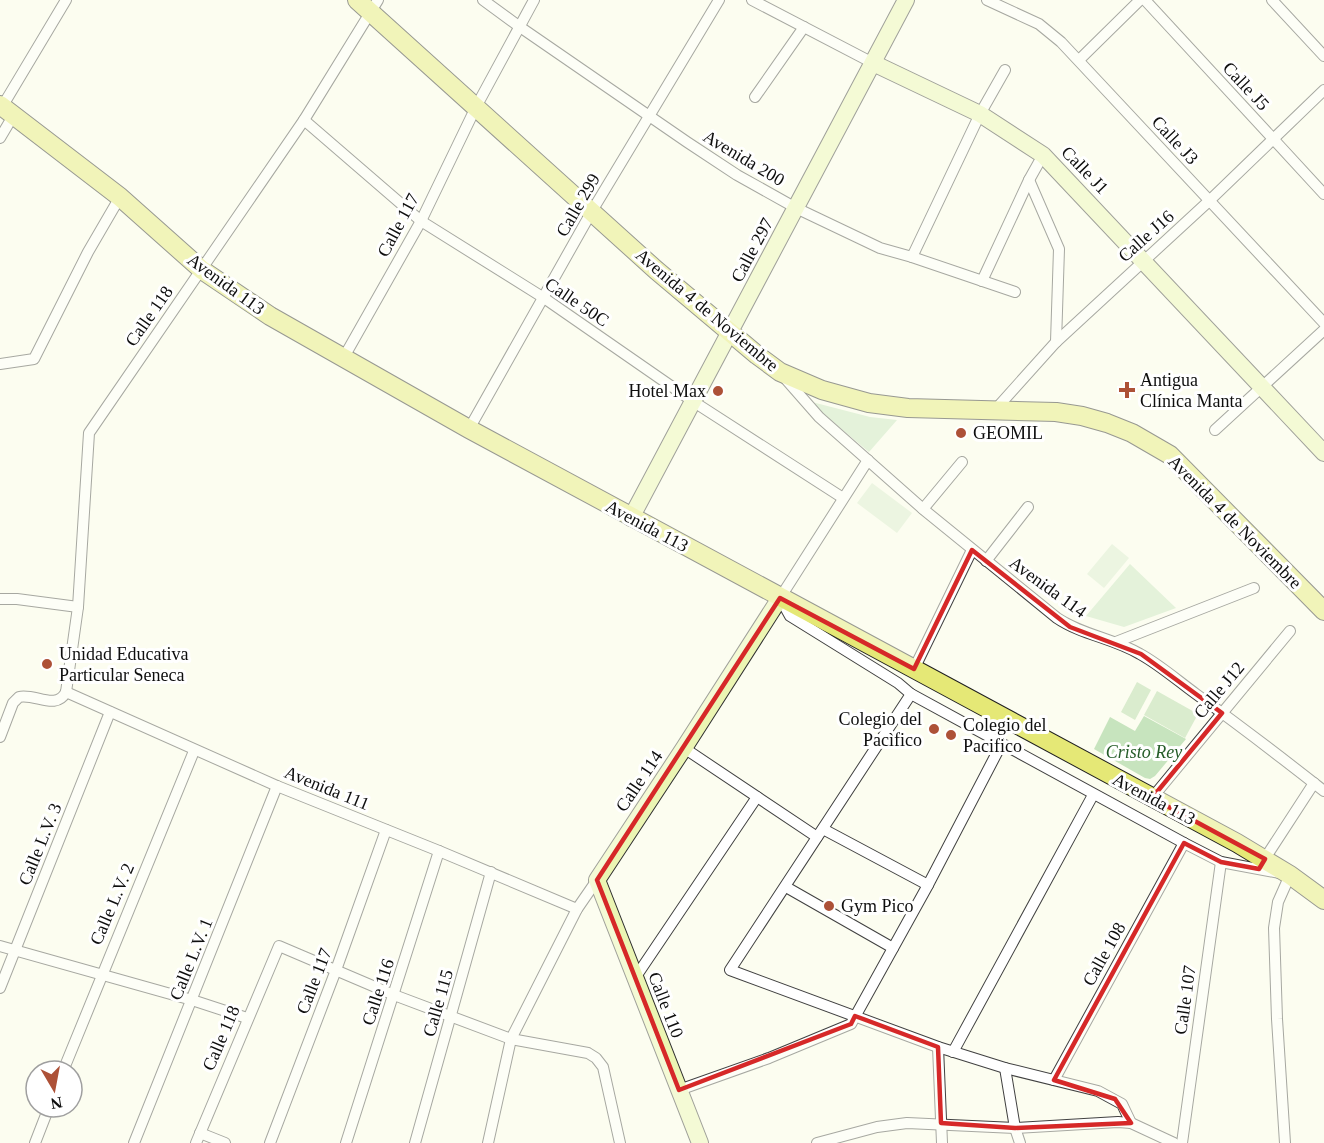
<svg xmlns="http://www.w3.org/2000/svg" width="1324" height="1143" font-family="'Times New Roman',serif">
  <rect width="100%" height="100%" fill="#fcfdf0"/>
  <!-- green -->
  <g fill="#c7e4be">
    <path d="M808,401L870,417L897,420L869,452Z"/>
    <path d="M1130,564L1176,608L1124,627L1086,616Z"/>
    <path d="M1144,716L1186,739L1155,776L1150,779L1145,778L1094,749L1110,717L1135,731Z"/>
  </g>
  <!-- pitch -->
  <g fill="#daecce">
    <path d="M872,483L912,513L897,533L857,503Z"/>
    <path d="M1112,544L1129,558L1104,588L1087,574Z"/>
    <path d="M1137,682L1151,690L1135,720L1121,712Z"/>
    <path d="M1157,691L1198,714L1185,738L1144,715Z"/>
  </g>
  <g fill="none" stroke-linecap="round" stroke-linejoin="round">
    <defs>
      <g id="street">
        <path d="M483,0L520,27L687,142L737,175L796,208L880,248L912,257L1015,292"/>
        <path d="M752,0L873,63"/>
        <path d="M987,0L1039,24L1061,42L1324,323"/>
        <path d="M1145,0L1324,194"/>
        <path d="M1272,0L1324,56"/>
        <path d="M1079,60L1140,0"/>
        <path d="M755,97L804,27"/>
        <path d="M2,107L66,0"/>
        <path d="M304,120L421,221L544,298L694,402L843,498"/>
        <path d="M0,138L13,116"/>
        <path d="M1029,180L1059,249L1056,342"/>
        <path d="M912,257L980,114L1005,70"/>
        <path d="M982,281L1029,180L1043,155"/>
        <path d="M344,357L421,221L476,107L534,0"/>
        <path d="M0,364L34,359L88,252L120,197"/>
        <path d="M783,376L819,417L923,509L1057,618C1082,635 1113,638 1140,654C1160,665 1178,681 1196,694C1239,725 1282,758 1324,791"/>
        <path d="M995,410L1056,342L1209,201L1324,90"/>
        <path d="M469,429L592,211L719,0"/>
        <path d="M1215,430L1324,330"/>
        <path d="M868,460L780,598L790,616L898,683L911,694L1184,843L1221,862L1290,875L1278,902L1274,928L1277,1019L1285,1143"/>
        <path d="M923,509L962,462"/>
        <path d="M986,561L1028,507"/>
        <path d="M0,599H17L78,607"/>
        <path d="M1116,642L1254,588"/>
        <path d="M914,669L972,550"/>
        <path d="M66,692L78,607L89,433L304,120L378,0"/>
        <path d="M66,692L277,786L439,851L577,909"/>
        <path d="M911,694L730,970L938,1047L1005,1068L1098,1091L1122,1104L1131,1123"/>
        <path d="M0,737L13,703L19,697C35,693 56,711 66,692"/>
        <path d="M684,748L817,837"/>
        <path d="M1152,798L1290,631"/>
        <path d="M823,829L928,885"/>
        <path d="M1262,863L1314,783"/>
        <path d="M786,887L893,948"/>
        <path d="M0,946L192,1000L247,1018"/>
        <path d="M635,978L757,797"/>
        <path d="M0,988L110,712"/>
        <path d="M938,1047L942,1143"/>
        <path d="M953,1052L1093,795"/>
        <path d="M1005,1068L1015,1128L1020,1143"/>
        <path d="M63,1071L194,751"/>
        <path d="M1054,1080L1184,843"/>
        <path d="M679,1090L769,1058L851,1024L928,885L1001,745"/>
        <path d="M200,1133L225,1143"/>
        <path d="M35,1143L49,1107"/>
        <path d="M134,1143L277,786"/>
        <path d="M196,1143L279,946L394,995L511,1039L588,1053L596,1058L603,1067L620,1143"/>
        <path d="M270,1143L336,970L386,830"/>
        <path d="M346,1143L439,851"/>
        <path d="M415,1143L491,872"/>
        <path d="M488,1143L511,1039L577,909L597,880"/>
        <path d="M817,1143L877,1127L907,1123L1015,1128L1118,1122L1131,1123L1174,1143"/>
        <path d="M1182,1143L1221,862"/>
      </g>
      <g id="secondary">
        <path d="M873,63L980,114L1043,155L1324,453"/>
        <path d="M631,518L906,0"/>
        <path d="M700,1143L597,880L684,748L780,598"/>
      </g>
      <g id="primary">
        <path d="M357,0L656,270L757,355L780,372L822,390L869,403L908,408L1056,412L1082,416L1107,423L1132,433L1170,455L1324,611"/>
        <path d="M0,105L120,197L202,270L270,316L469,429L1237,843L1290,875L1324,900"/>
      </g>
    </defs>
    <!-- street casing -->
    <use href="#street" stroke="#414141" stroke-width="12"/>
    <!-- secondary casing -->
    <use href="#secondary" stroke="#303030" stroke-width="18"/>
    <!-- primary casing -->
    <use href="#primary" stroke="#1f1f1f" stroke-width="20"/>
    <!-- street -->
    <use href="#street" stroke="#fff" stroke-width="10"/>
    <!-- secondary -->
    <use href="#secondary" stroke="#ebf5b3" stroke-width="16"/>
    <!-- primary -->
    <use href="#primary" stroke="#e5e876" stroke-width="18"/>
  </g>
  <!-- marked area -->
  <path d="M0 0H1324V1143H0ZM972,550L1070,627L1141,654L1222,713L1152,798L1265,859L1259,869L1221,862L1184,843L1054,1080L1115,1099L1131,1123L1015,1128L941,1123L938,1047L855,1016L851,1024L679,1090L597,880L780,598L914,669Z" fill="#fcfdf0" fill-opacity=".55" fill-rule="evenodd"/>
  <path fill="none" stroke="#d62828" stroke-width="4.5" stroke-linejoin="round" d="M972,550L1070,627L1141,654L1222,713L1152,798L1265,859L1259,869L1221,862L1184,843L1054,1080L1115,1099L1131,1123L1015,1128L941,1123L938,1047L855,1016L851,1024L679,1090L597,880L780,598L914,669Z"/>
  <!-- markers -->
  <g fill="#ad5137" stroke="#fff" stroke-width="2">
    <path d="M1124 381h6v6h6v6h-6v6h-6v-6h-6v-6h6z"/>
    <circle cx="718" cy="391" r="6"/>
    <circle cx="961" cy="433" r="6"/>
    <circle cx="47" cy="664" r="6"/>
    <circle cx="934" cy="729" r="6"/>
    <circle cx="951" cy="735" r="6"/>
    <circle cx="829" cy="906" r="6"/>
  </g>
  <g text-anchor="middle" stroke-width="6" stroke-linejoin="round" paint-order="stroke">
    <!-- street labels -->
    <g font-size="18" fill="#0e0e0e" stroke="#fff">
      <text transform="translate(1246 86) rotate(47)" y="6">Calle J5</text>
      <text transform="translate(1175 140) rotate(47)" y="6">Calle J3</text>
      <text transform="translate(744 158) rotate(31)" y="6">Avenida 200</text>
      <text transform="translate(1085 170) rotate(46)" y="6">Calle J1</text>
      <text transform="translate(578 205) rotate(-60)" y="6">Calle 299</text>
      <text transform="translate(398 225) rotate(-62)" y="6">Calle 117</text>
      <text transform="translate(1146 236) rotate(-42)" y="6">Calle J16</text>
      <text transform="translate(752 250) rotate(-62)" y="6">Calle 297</text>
      <text transform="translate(226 284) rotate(36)" y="6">Avenida 113</text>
      <text transform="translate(577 302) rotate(34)" y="6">Calle 50C</text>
      <text transform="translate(707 310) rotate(40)" y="6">Avenida 4 de Noviembre</text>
      <text transform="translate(149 316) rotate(-55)" y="6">Calle 118</text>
      <text transform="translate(1235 522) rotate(45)" y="6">Avenida 4 de Noviembre</text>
      <text transform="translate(647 526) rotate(28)" y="6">Avenida 113</text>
      <text transform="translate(1048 587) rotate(36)" y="6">Avenida 114</text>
      <text transform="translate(1219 690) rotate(-50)" y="6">Calle J12</text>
      <text transform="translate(639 781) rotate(-56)" y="6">Calle 114</text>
      <text transform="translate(327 788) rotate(22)" y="6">Avenida 111</text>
      <text transform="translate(1154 799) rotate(28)" y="6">Avenida 113</text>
      <text transform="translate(40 844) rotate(-68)" y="6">Calle L.V. 3</text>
      <text transform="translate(112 904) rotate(-67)" y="6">Calle L.V. 2</text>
      <text transform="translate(1104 954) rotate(-61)" y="6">Calle 108</text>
      <text transform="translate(191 959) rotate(-68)" y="6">Calle L.V. 1</text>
      <text transform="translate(314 981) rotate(-69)" y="6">Calle 117</text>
      <text transform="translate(378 992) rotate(-72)" y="6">Calle 116</text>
      <text transform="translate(1185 1000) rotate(-82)" y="6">Calle 107</text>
      <text transform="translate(438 1003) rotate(-74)" y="6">Calle 115</text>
      <text transform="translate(666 1005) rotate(69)" y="6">Calle 110</text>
      <text transform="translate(221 1038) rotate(-67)" y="6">Calle 118</text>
    </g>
    <!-- poi labels -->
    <g font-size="18" fill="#0e0e0e" stroke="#fff" text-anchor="start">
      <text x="1140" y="386">Antigua<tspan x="1140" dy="21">Clínica Manta</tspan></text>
      <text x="706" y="397" text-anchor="end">Hotel Max</text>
      <text x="973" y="439">GEOMIL</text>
      <text x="59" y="660">Unidad Educativa<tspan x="59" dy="21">Particular Seneca</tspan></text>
      <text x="922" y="725" text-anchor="end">Colegio del<tspan x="922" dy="21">Pacìfico</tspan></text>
      <text x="963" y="731">Colegio del<tspan x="963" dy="21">Pacifico</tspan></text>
      <text x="841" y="912">Gym Pico</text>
    </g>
    <!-- park labels -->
    <g font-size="18" font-style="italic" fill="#265d29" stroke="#fff">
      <text x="1144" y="758">Cristo Rey</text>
    </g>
  </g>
  <!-- north arrow -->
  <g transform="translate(54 1089) rotate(170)"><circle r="28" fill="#ffffff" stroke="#9f9f9f" stroke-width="1.5"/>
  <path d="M0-4.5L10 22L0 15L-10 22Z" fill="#ad5137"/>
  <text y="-9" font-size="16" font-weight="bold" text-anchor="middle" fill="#0e0e0e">N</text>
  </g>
</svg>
